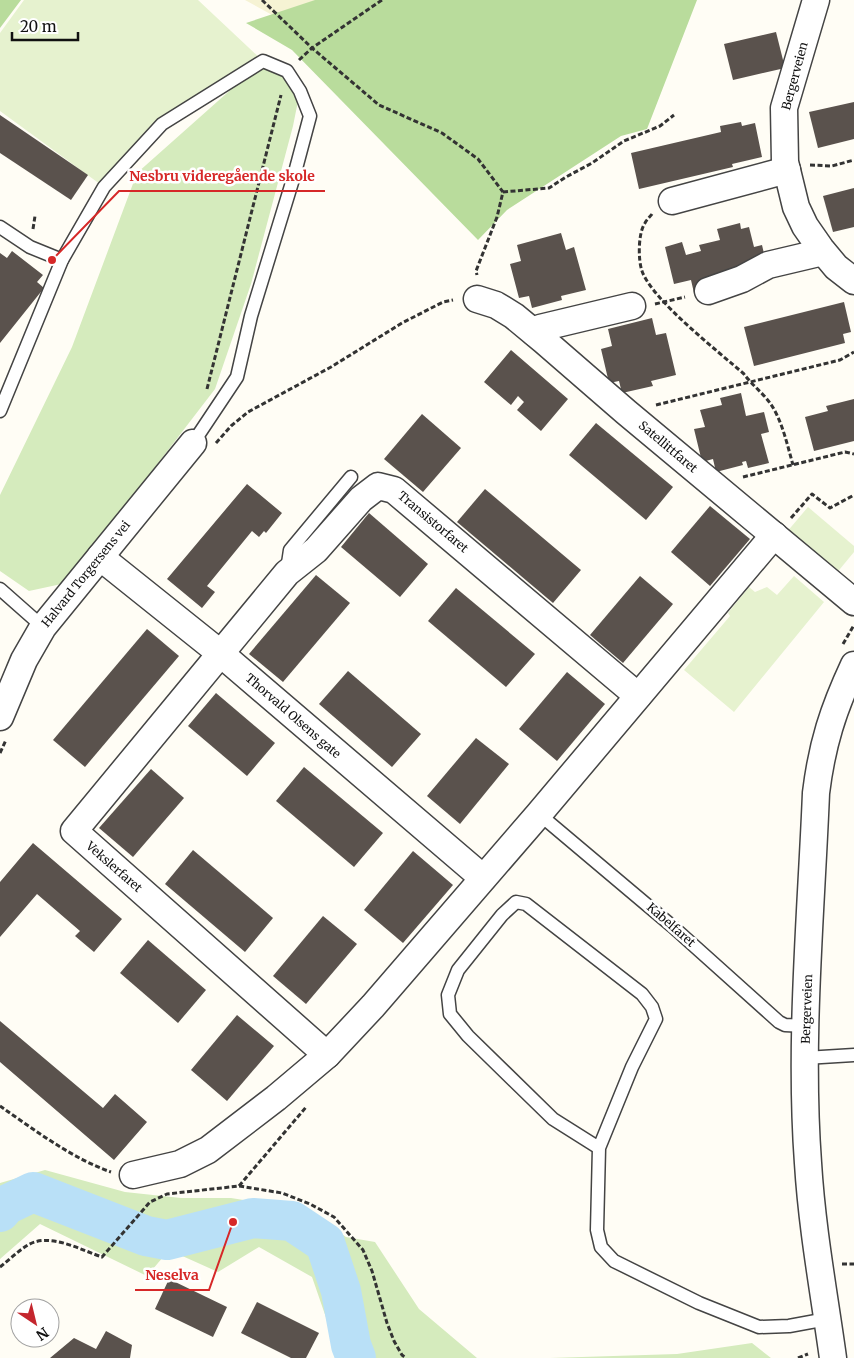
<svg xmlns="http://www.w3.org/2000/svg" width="854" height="1358" font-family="Merriweather,serif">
  <rect width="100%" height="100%" fill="#fffdf5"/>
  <!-- farmland -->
  <path fill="#f6f3d4" d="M245,0H316L274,16Z"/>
  <!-- green -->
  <g fill="#d5ebbd">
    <path d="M263,61L300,91L293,126L251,284L215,389L66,583L29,591L0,571V495L72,347L137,173Z"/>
    <path d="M45,1170L125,1192L181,1198H231L308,1210L346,1237L375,1242L419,1309L477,1358H340L312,1277L259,1247L218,1272L169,1250L147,1276L40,1224L0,1259V1183Z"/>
    <path d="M752,1343L771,1358H550L677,1354Z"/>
  </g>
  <!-- forest -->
  <g fill="#b9dc9c">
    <path d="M0,0H21L0,28Z"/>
    <path d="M315,0H697L647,129L621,136L507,210L478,240L292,50L246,23Z"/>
  </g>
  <!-- pitch -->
  <g fill="#e6f2cf">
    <path d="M24,0H198L263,61L162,124L104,187L0,111V33Z"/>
    <path d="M808,507L854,546V552L835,575L786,533Z"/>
    <path d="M794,576L824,602L734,712L684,670L730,616L728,613L749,587L755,592L767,587L777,595Z"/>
  </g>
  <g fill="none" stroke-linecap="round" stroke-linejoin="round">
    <!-- river -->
    <path stroke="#b9e0f7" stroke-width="40" d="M0,1212L6,1205L33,1192L146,1236L167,1240L253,1218L292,1221L325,1243L341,1291L351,1345L356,1358"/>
  </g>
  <!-- building -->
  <g fill="#5a524d">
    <path d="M776,32L785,68L733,80L724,44Z"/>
    <path d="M854,102V139L818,148L809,112Z"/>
    <path d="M0,115L88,175L71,200L0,153Z"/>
    <path d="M741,122L742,126L755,123L762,157L732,164L733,167L639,189L631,153L721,132L720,126Z"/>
    <path d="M854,188V227L833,232L823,196Z"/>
    <path d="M740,223L741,229L749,227L754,247L762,245L766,262L710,289L694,293L691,280L674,284L665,247L682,242L686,255L701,251L699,245L720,240L717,229Z"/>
    <path d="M561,233L566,250L574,247L586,290L561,296L562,300L532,308L529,296L519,298L510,264L521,261L517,245Z"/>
    <path d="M12,251L43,275L37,282L44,288L0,343V253L7,258Z"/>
    <path d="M844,302L851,332L843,334L845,343L754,366L744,327Z"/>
    <path d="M652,318L656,335L666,333L676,375L651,381L653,386L622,393L619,381L609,383L601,349L612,346L608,329Z"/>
    <path d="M511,350L568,399L541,431L517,410L524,402L518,396L511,405L484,382Z"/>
    <path d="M741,393L746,416L764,412L769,432L761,434L769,463L748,468L746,461L742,462L743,465L716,472L713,459L702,462L694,429L705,427L700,410L722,405L720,398Z"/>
    <path d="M854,399V441L814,451L805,417L828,411L826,406Z"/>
    <path d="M422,414L461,448L423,492L384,459Z"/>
    <path d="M596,423L673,487L646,520L569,455Z"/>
    <path d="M247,484L282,513L266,533L264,531L259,537L252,531L207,586L215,592L202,608L167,579Z"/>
    <path d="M485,489L581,570L553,603L457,522Z"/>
    <path d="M710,506L750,539L710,586L671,552Z"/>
    <path d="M369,513L428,564L400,597L341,547Z"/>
    <path d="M316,575L350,603L283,682L249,654Z"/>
    <path d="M640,576L673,604L623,663L590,635Z"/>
    <path d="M456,588L535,654L506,687L428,621Z"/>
    <path d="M147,629L179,656L85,767L53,740Z"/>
    <path d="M348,671L421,734L392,767L319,704Z"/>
    <path d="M567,672L605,704L557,761L519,729Z"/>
    <path d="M216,693L275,743L247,776L188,726Z"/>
    <path d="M476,738L509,764L460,824L427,796Z"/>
    <path d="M304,767L383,833L354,867L276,801Z"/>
    <path d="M151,769L184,798L133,857L99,828Z"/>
    <path d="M33,843L122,919L94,952L75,936L80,931L37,894L0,937V882Z"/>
    <path d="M193,850L273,918L245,952L165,884Z"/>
    <path d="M413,851L453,885L403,943L364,910Z"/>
    <path d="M323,916L357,944L306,1004L273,976Z"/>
    <path d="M148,940L206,990L178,1023L120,973Z"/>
    <path d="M237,1015L274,1046L227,1101L191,1070Z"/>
    <path d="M0,1021L103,1108L115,1094L147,1122L114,1160L0,1062Z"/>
    <path d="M169,1279L227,1307L213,1337L155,1309Z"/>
    <path d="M257,1302L319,1333L306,1358H291L241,1333Z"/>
    <path d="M106,1331L132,1345L130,1358H50L74,1338L96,1349Z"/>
  </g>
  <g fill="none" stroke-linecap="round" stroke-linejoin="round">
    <defs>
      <g id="service">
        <path d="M0,227L30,247L62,260"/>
        <path d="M0,411L62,260L104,187L162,124L263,61L287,71L300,91L310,116L294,176L251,316L237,377L193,443"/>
        <path d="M287,570L290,550L351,477"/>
        <path d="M0,589L43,627"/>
        <path d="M539,814L672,926L779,1022L785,1025L806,1026"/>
        <path d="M805,1058L854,1055"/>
        <path d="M599,1148L553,1119L468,1036L450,1014L448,995L458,970L502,915L516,902L526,904L642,994L652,1007L656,1019L632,1067L599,1148L597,1230L601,1247L614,1261L699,1303L759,1327L789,1326L827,1319"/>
      </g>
      <g id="minor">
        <path d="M816,0L784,108L785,162L796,207L805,226L821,249L836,267L854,281"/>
        <path d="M672,201L787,170"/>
        <path d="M708,291L742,279L768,265L823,252"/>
        <path d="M477,299L496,305L514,316L543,340L626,412L854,602"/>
        <path d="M535,333L540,328L632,306"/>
        <path d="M100,557L220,653L483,878"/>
        <path d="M0,717L24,660L43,627L193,443"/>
        <path d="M327,1055L74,831L287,573L316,550L361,499L378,486L394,490L638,696"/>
        <path d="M133,1175L180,1164L208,1150L276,1098L327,1055L373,1006L538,815L774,535"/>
        <path d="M833,1358C824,1293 812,1229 808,1163C799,1041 811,915 816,793C822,744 833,710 854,665"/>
      </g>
    </defs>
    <!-- service casing -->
    <use href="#service" stroke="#444" stroke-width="15"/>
    <!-- minor casing -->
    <use href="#minor" stroke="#444" stroke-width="29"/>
    <!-- path -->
    <g stroke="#333" stroke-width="3" stroke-dasharray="5 2.5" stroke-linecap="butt">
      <path d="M262,0L312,48L379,105L442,133L478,159L503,192L497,217L476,271L477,275"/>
      <path d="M299,60L312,48L382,0"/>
      <path d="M810,165L832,166L854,160"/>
      <path d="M503,192L549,188L566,177L592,163L624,141L660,126L674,115"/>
      <path d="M652,214C650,217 647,219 645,223C638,233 638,260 642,271C652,300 719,352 744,374C751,384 762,392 770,403C782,420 787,444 793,465"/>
      <path d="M33,229L35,216"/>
      <path d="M655,304L685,297"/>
      <path d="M207,389L281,95"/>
      <path d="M656,405L840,360L854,352"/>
      <path d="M216,443L231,426L248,412L331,367L402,323L443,302L453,300"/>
      <path d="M743,477L845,452L854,454"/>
      <path d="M791,518L812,494L830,508L854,495"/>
      <path d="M843,644L854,625"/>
      <path d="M0,753L6,740"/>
      <path d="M0,1106C33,1129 73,1159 111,1172"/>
      <path d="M239,1186L307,1106"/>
      <path d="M842,1264H854"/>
      <path d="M0,1267C9,1260 18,1251 28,1245C49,1232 81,1250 102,1257L150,1202L167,1194L239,1186L282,1193L310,1204L334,1217L363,1250L372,1271L387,1323L394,1341L402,1355L406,1358"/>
      <path d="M798,1358L808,1354"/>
    </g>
    <!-- service -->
    <use href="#service" stroke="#fff" stroke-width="12"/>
    <!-- minor -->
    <use href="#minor" stroke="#fff" stroke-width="26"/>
  </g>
  <g text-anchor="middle" stroke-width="5" stroke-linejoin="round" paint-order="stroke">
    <!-- street labels -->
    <g font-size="12" fill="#111" stroke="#fff">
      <text transform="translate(795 76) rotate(-75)" y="4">Bergerveien</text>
      <text transform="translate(668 447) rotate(40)" y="4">Satellittfaret</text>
      <text transform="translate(433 522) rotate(40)" y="4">Transistorfaret</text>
      <text transform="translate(86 574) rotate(-51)" y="4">Halvard Torgersens vei</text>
      <text transform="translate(293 716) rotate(41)" y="4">Thorvald Olsens gate</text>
      <text transform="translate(114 867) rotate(41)" y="4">Vekslerfaret</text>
      <text transform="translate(671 925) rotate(41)" y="4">Kabelfaret</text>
      <text transform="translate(807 1009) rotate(-88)" y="4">Bergerveien</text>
    </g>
  </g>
  <!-- callouts -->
  <path fill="none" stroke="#d62828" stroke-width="2" d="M52 260L119 191H325M233 1222L209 1290H135"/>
  <g fill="#d62828" stroke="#fff" stroke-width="2">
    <circle cx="52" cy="260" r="5"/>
    <circle cx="233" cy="1222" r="5"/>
  </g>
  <g font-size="14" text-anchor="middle" font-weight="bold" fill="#d62828" stroke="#fff" stroke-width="5" stroke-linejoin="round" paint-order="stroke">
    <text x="222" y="181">Nesbru videregående skole</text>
    <text x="172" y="1280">Neselva</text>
  </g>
  <!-- north arrow -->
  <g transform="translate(35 1323) rotate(145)"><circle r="24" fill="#ffffff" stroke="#a0a0a0"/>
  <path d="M0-4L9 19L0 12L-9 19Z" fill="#c4262e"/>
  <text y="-8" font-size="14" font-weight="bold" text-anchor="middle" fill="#111111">N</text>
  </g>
  <!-- scale -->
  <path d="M12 32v8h66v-8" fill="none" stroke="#111111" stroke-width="2.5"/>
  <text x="20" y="32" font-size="15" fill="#111111" stroke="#ffffff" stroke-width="4" paint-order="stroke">20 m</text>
</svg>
